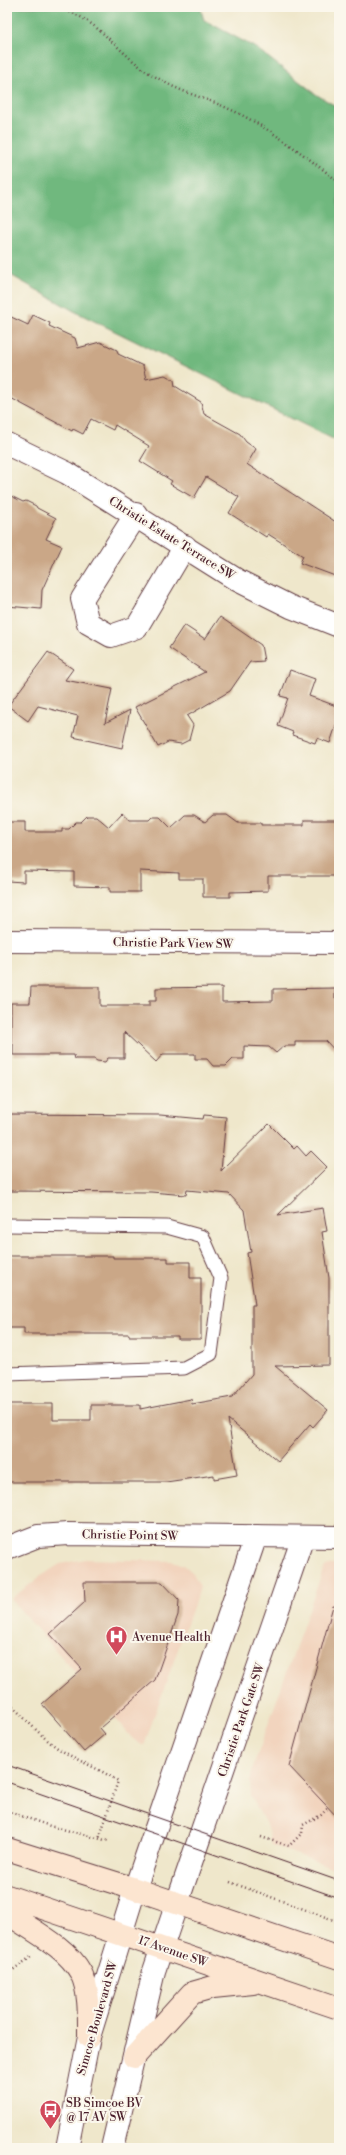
<svg xmlns="http://www.w3.org/2000/svg" width="346" height="2155" font-family="'Libre Bodoni',serif">
  <rect width="100%" height="100%" fill="#fbf7ec"/>
  <filter id="ink" filterUnits="userSpaceOnUse"><feTurbulence type="fractalNoise" baseFrequency=".025" numOctaves="2"/><feDisplacementMap in="SourceGraphic" scale="8" xChannelSelector="R" yChannelSelector="G"/><feConvolveMatrix kernelMatrix="1 2 1 2 8 2 1 2 1" color-interpolation-filters="sRGB"/></filter>
  <filter id="wash" filterUnits="userSpaceOnUse"><feTurbulence type="fractalNoise" baseFrequency=".012" numOctaves="4" result="noise"/><feDisplacementMap in="SourceGraphic" scale="16" xChannelSelector="R" yChannelSelector="G"/><feGaussianBlur stdDeviation="0.9" result="paint"/><feColorMatrix in="noise" values="0 0 0 0 0 0 0 0 0 0 0 0 0 0 0 0 0 1.4 0 .05"/><feComposite in="paint" operator="in"/></filter>
  <g filter="url(#wash)">
    <rect width="100%" height="100%" fill="#efe7cb"/>
    <!-- built -->
    <g fill="#f2d4be">
      <path d="M85,1559L173,1561L184,1565L193,1573L200,1587L144,1745L133,1739L11,1599L41,1576L60,1564Z"/>
      <path d="M339,1562V1870L271,1845L268,1828L251,1796L250,1781L253,1767L323,1570L326,1566Z"/>
    </g>
    <!-- forest -->
    <path fill="#6fb87e" stroke="#5c6c54" d="M7,7H200L204,20L256,48L317,95L339,108V442L74,311L7,273Z"/>
    <g id="blocks">
      <!-- building -->
      <g fill="#caa787">
        <path d="M7,315L28,325L33,315L50,323L49,326L75,338L78,348L100,342L117,350L118,354L143,366L146,379L165,375L174,380L175,386L201,402L204,414L240,434L246,442L256,449L247,464L248,465L339,524V564L335,576L300,563L303,556L268,534L266,537L229,513L239,497L206,477L194,498L170,484L172,481L140,461L149,446L115,425L113,430L91,419L83,434L73,429L72,431L7,396Z"/>
        <path d="M7,494L23,502L26,501L36,506L37,508L56,518L46,539L62,546L42,590L41,609L7,606Z"/>
        <path d="M220,617L261,645L264,661L250,662L230,691L187,716L193,725L189,740L181,744L168,742L158,747L135,707L205,672L169,648L184,625L205,639Z"/>
        <path d="M48,652L73,669L65,680L112,689L105,723L130,710L122,748L73,737L78,716L38,706L28,721L8,706Z"/>
        <path d="M290,670L315,679L309,696L339,707V717L330,743L317,738L315,743L292,735L293,732L278,726L288,698L280,696Z"/>
        <path d="M122,813L130,820H149L152,817H160L171,828L185,815H194L205,822L213,815H227L238,823H261V825H304V820H339V876H268V891L230,892V897H203V879H179V873L140,871V892H110V887L74,886V872L24,871V882L7,881V822H25V832H62V829H69L76,822H81L87,816H96L109,827Z"/>
        <path d="M31,987H100V1006H149V1001H156V988L222,987V1002L273,1001V989L335,988V998H339V1055L326,1041H295V1046H284L276,1053L269,1047L244,1046V1059H233L226,1066H213L207,1059H195V1054H163L156,1062L124,1032V1058H108L105,1062L97,1061L94,1059H75L74,1055H13V1044H11V1003H30Z"/>
        <path d="M7,1114L160,1115L203,1119L204,1115L226,1117L221,1171L269,1124L294,1149L297,1146L306,1156L311,1151L327,1167L278,1215L323,1208L327,1231L322,1232L329,1278V1365L275,1366L328,1410L313,1427L310,1424L278,1461L228,1419L237,1475L214,1479V1475L166,1482H7V1404H53V1420H91V1405H140V1409L191,1399L192,1404L232,1397L252,1374V1305H255L247,1253L251,1252L244,1210L229,1194L187,1190L186,1195L151,1192L7,1191Z"/>
        <path d="M7,1256H113V1258H168V1262H190V1278H201V1339H178V1336H129V1334H24V1328H7Z"/>
        <path d="M84,1582H162L179,1600L178,1615L155,1680L100,1728L105,1734L84,1752L42,1704L82,1669L50,1634L85,1602Z"/>
        <path d="M333,1606L339,1607V1819L289,1766Z"/>
      </g>
    </g>
  </g>
  <g filter="url(#ink)">
    <use href="#blocks" fill-opacity="0" stroke="#633d43" stroke-width="1"/>
    <g fill="none" stroke-linecap="round" stroke-linejoin="round">
      <defs>
        <path id="service" d="M7,1225L167,1227L203,1237L221,1278L211,1354L184,1368L7,1374"/>
        <g id="minor">
          <path d="M7,444L67,473L237,580L291,607L339,626"/>
          <path d="M136,514L82,599L88,623L111,636L137,627L185,546"/>
          <path d="M7,941L339,943"/>
          <path d="M7,1548L38,1536L68,1534L339,1537"/>
          <path d="M135,1889L256,1536"/>
          <path d="M177,1903L303,1537"/>
        </g>
        <g id="tertiary">
          <path d="M67,2148L89,2037L135,1889"/>
          <path d="M112,2148L154,1971L177,1903"/>
        </g>
        <g id="secondary">
          <path d="M7,1849L135,1889L339,1958"/>
          <path d="M7,1896L339,2008"/>
          <path d="M7,1913C31,1930 66,1946 81,1973C90,1991 89,2017 89,2037"/>
          <path d="M134,2057L192,1993L213,1987L253,1983"/>
        </g>
      </defs>
      <!-- service casing -->
      <use href="#service" stroke="#633d43" stroke-width="15"/>
      <!-- minor casing -->
      <use href="#minor" stroke="#633d43" stroke-width="24"/>
      <!-- tertiary casing -->
      <use href="#tertiary" stroke="#633d43" stroke-width="24"/>
      <!-- secondary casing -->
      <use href="#secondary" stroke="#633d43" stroke-width="24"/>
      <!-- path -->
      <g stroke="#633d43" stroke-width="2.5" stroke-dasharray="1 3" stroke-linecap="butt">
        <path d="M50,7C91,13 107,40 137,64C146,72 158,78 168,84C187,94 208,99 227,108C268,126 304,155 339,182"/>
        <path d="M7,1701C24,1717 40,1736 59,1749C78,1761 100,1769 118,1781L99,1839"/>
        <path d="M7,1811L50,1826L109,1841"/>
        <path d="M261,1837L289,1846L302,1833L303,1825L321,1815L329,1807"/>
        <path d="M230,1882L339,1922"/>
        <path d="M7,1974L31,1957"/>
      </g>
      <!-- service -->
      <use href="#service" stroke="#fff" stroke-width="13"/>
      <!-- minor -->
      <use href="#minor" stroke="#fff" stroke-width="22"/>
      <!-- tertiary -->
      <use href="#tertiary" stroke="#fff" stroke-width="22"/>
      <!-- secondary -->
      <use href="#secondary" stroke="#fce5d0" stroke-width="22"/>
      <!-- tram -->
      <g stroke="#4a1f2b" stroke-width="1">
        <path d="M7,1765L339,1881"/>
        <path d="M7,1782L339,1898"/>
      </g>
    </g>
  </g>
  <!-- icons -->
  <defs>
    <symbol id="hospital-pin" viewBox="-11 -11 22 30"><path d="M0 17L-7.5 6A9.5 9.5 0 1 1 7.5 6Z" fill="#d1495b" stroke="#fbf7ec"/><path d="M-5-5h3v3.5h4V-5h3V5h-3V1.5h-4V5h-3Z" fill="#fff"/></symbol>
    <symbol id="bus-pin" viewBox="-11 -11 22 30"><path d="M0 17L-7.5 6A9.5 9.5 0 1 1 7.5 6Z" fill="#d1495b" stroke="#fbf7ec"/><path d="M-5-6H5V4H4V6H2V4H-2V6H-4V4H-5ZM-3.5-4V0h7V-4ZM-3.5 1.2v1.5H-2V1.2ZM2 1.2v1.5H3.5V1.2Z" fill="#fff"/></symbol>
  </defs>
  <g fill-rule="evenodd">
    <use href="#hospital-pin" x="104" y="1624" width="25" height="34"/>
    <use href="#bus-pin" x="38" y="2098" width="25" height="34"/>
  </g>
  <g text-anchor="middle" stroke-width="4" stroke-linejoin="round" paint-order="stroke">
    <!-- street labels -->
    <g font-size="12" fill="#4a1f2b" stroke="#fbf7ec">
      <text transform="translate(172 538) rotate(32)" y="4">Christie Estate Terrace SW</text>
      <text transform="translate(173 943) rotate(1)" y="4">Christie Park View SW</text>
      <text transform="translate(130 1535) rotate(1)" y="4">Christie Point SW</text>
      <text transform="translate(241 1720) rotate(-71)" y="4">Christie Park Gate SW</text>
      <text transform="translate(173 1951) rotate(19)" y="4">17 Avenue SW</text>
      <text transform="translate(97 2018) rotate(-74)" y="4">Simcoe Boulevard SW</text>
    </g>
    <!-- poi labels -->
    <g font-size="12" fill="#4a1f2b" stroke="#fbf7ec" text-anchor="start">
      <text x="132" y="1641">Avenue Health</text>
      <text x="66" y="2107">SB Simcoe BV<tspan x="66" dy="14">@ 17 AV SW</tspan></text>
    </g>
  </g>
  <!-- margin -->
  <rect width="346" height="2155" fill="none" stroke="#fbf7ec" stroke-width="24"/>
</svg>
